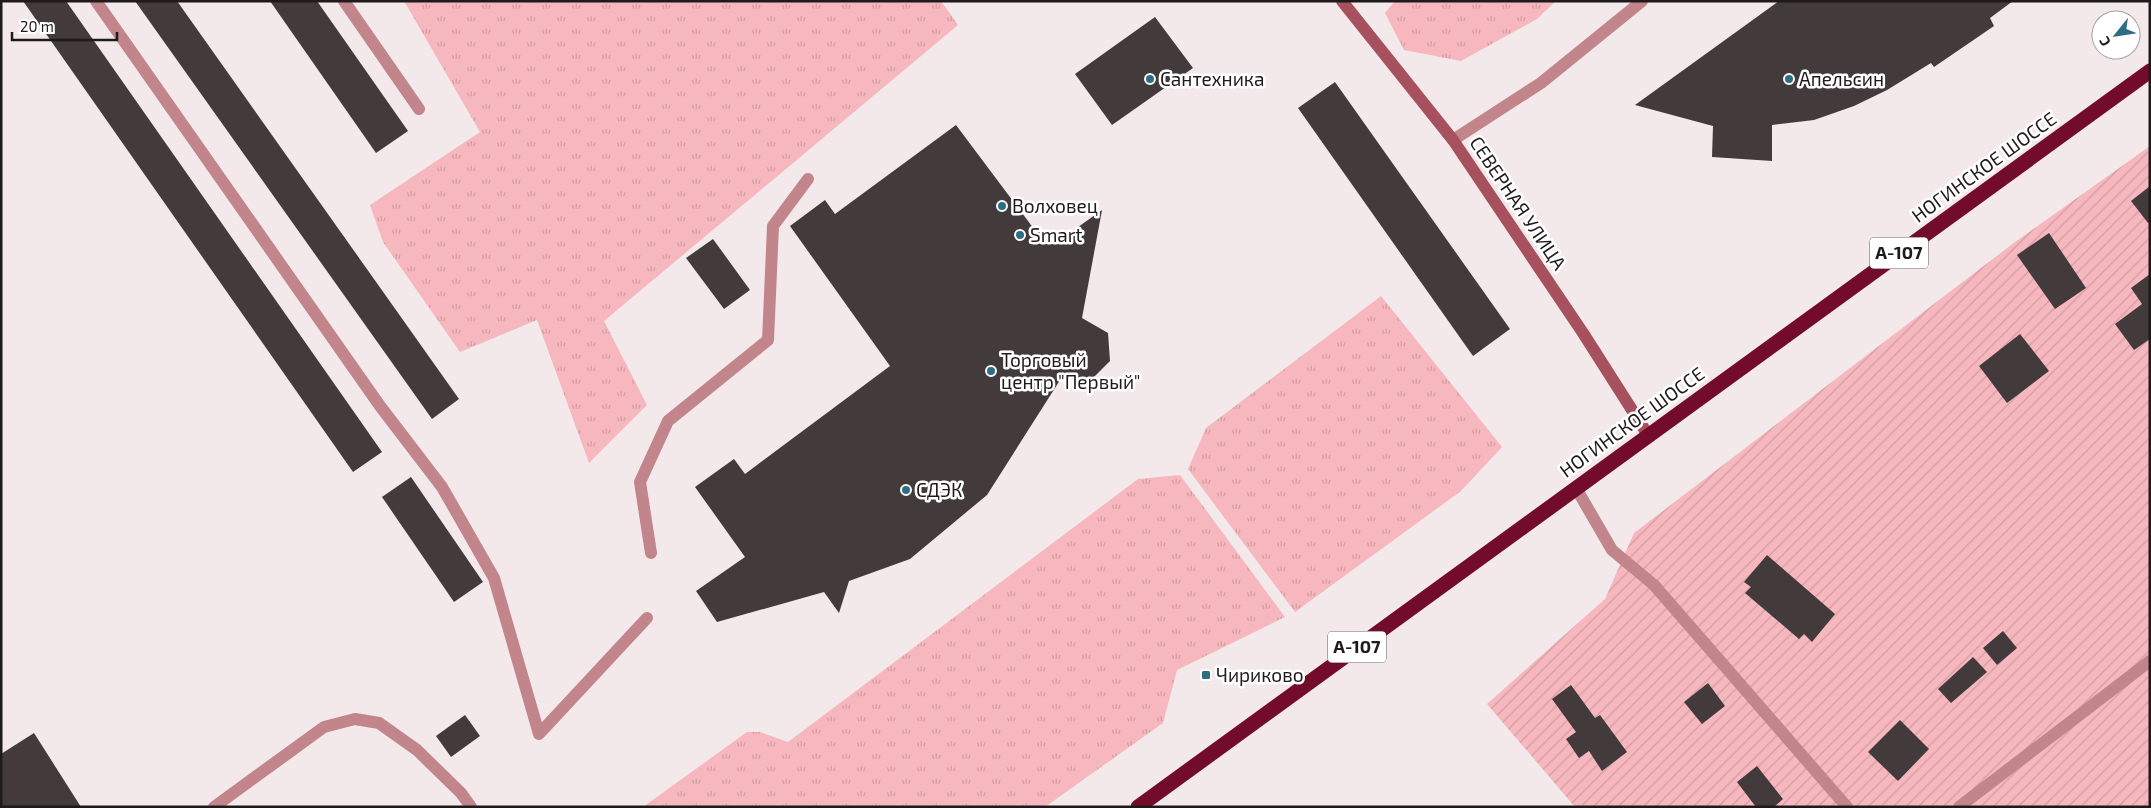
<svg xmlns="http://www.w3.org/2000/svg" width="2151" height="808" font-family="'Exo 2',sans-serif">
  <defs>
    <pattern id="grass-tufts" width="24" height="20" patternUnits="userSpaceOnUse" patternTransform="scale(1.25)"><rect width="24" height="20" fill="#f6b7be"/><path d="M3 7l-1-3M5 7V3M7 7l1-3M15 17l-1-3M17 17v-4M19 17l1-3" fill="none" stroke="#d29da3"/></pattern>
    <pattern id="garden-furrows" width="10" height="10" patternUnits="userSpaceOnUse" patternTransform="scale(1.25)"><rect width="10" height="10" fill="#f6b7be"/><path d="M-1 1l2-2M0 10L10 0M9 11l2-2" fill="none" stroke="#d29da3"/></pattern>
  </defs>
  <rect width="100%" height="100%" fill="#f3e9ea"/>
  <!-- grass -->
  <g fill="url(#grass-tufts)">
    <path d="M404,1H941L958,25L604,321L647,405L589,463L537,320L460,352L383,242L370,205L480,132Z"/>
    <path d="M1395,1H1556L1537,19L1461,61L1404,50L1385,13Z"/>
    <path d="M1381,296L1502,447L1461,491L1295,612L1188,469L1206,428Z"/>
    <path d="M1180,475L1285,617L1177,670L1163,723L1045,807H643L747,732H760L788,742L1138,479Z"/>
  </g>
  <!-- garden -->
  <path fill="url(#garden-furrows)" d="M2150,146V807H1575L1487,704L1605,599L1634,533L2015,242Z"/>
  <!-- building -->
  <g fill="#423a3b">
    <path d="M23,1H66L382,452L353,472Z"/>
    <path d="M135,1H177L459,399L432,419Z"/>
    <path d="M270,1H317L408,131L376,153Z"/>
    <path d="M1779,1H2013L1990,18L1994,26L1934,67L1931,63L1887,90L1854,106L1814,120L1772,125V161L1712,157L1713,126L1635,105Z"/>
    <path d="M1155,17L1193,68L1112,125L1075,74Z"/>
    <path d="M1335,82L1510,329L1473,356L1298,108Z"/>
    <path d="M956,125L1034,229L1057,242L1102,210L1082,318L1108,333L1110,361L1089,382L1062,377L987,495L910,559L849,581L839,613L824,592L717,622L696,591L745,557L695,487L734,459L745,474L890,366L790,226L825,200L835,214Z"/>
    <path d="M2150,186V222L2148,223L2131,201Z"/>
    <path d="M2049,233L2086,288L2055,309L2017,255Z"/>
    <path d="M713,239L750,290L724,309L686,258Z"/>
    <path d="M2150,274V339L2134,350L2115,324L2142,304L2131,288Z"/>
    <path d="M2020,334L2049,371L2007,403L1979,366Z"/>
    <path d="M411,477L483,582L454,602L382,497Z"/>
    <path d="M1767,555L1835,614L1812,642L1804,634L1799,639L1745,593L1751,587L1744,582Z"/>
    <path d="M2003,631L2017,648L1997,665L1983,648Z"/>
    <path d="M1973,657L1987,672L1951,703L1938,689Z"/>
    <path d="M1708,683L1725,706L1702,724L1684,702Z"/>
    <path d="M1571,685L1595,718L1600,715L1627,752L1602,771L1589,751L1579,758L1566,739L1576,732L1552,699Z"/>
    <path d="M465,715L480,736L451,757L436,736Z"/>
    <path d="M1900,720L1929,749L1898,781L1868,752Z"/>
    <path d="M34,733L81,807H1V754Z"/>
    <path d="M1757,766L1783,799L1774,807H1756L1737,782Z"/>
  </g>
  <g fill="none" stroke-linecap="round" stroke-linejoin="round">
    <!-- lane -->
    <g stroke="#c2858c" stroke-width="12">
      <path d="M96,1L380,406L442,487L494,578L539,734L647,618"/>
      <path d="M344,1L419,109"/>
      <path d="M1453,140L1541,83L1642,1"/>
      <path d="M1576,488L1612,550L1654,585L1847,807"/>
      <path d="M651,553L640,482L668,421L768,340L773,226L808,179"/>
      <path d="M214,807L324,727L355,719L379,723L417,750L461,793L471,807"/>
      <path d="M1959,807L2150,661"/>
    </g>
    <!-- secondary -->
    <path stroke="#a7515f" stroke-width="12" d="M1342,1L1453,140L1583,333L1648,435"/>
    <!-- highway -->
    <path stroke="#720c2a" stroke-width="15" d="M1138,807L2150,71"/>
  </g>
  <!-- markers -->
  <g fill="#2e6e82" stroke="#fff" stroke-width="2">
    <circle cx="1150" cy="79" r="5"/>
    <circle cx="1789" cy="79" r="5"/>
    <circle cx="1002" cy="206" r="5"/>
    <circle cx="1020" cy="235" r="5"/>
    <circle cx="991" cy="371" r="5"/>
    <circle cx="906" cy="490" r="5"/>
    <rect x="1201" y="670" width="10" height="10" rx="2.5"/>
  </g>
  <g text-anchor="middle" stroke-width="5" stroke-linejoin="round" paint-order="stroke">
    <!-- shield labels -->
    <g fill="#fff" stroke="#625f60" stroke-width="1">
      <rect x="1870" y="237.5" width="58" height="31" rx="4"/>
      <rect x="1328" y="631.5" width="58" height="31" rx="4"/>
    </g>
    <g font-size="18" font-weight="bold" fill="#1f1b1c">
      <text x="1899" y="259">А-107</text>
      <text x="1357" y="653">А-107</text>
    </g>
    <!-- poi labels -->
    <g font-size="19" fill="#1f1b1c" stroke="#fff" text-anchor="start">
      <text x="1160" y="86">Сантехника</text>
      <text x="1799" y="86">Апельсин</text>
      <text x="1012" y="213">Волховец</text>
      <text x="1030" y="242">Smart</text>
      <text x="1001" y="367">Торговый<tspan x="1001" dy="22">центр "Первый"</tspan></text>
      <text x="916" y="497">СДЭК</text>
      <text x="1216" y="682">Чириково</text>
    </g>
    <!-- street labels -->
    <g font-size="19" fill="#1f1b1c" stroke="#fff">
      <text transform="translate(1984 167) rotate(-36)" y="7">НОГИНСКОЕ ШОССЕ</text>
      <text transform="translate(1518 203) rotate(56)" y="7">СЕВЕРНАЯ УЛИЦА</text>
      <text transform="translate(1632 422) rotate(-36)" y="7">НОГИНСКОЕ ШОССЕ</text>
    </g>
  </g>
  <!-- border -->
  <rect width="2151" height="808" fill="none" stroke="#1f1b1c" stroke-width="5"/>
  <!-- north arrow -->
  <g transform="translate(2116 35) rotate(240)"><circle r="24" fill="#ffffff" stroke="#a5a4a4"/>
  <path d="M0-4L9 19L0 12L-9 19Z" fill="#2e6e82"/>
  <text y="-8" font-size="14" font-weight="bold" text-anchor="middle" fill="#1f1b1c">С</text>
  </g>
  <!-- scale -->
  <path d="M12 32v8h105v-8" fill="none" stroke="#1f1b1c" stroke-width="2.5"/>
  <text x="20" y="32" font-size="15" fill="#1f1b1c" stroke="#ffffff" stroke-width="4" paint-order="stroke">20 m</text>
</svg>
